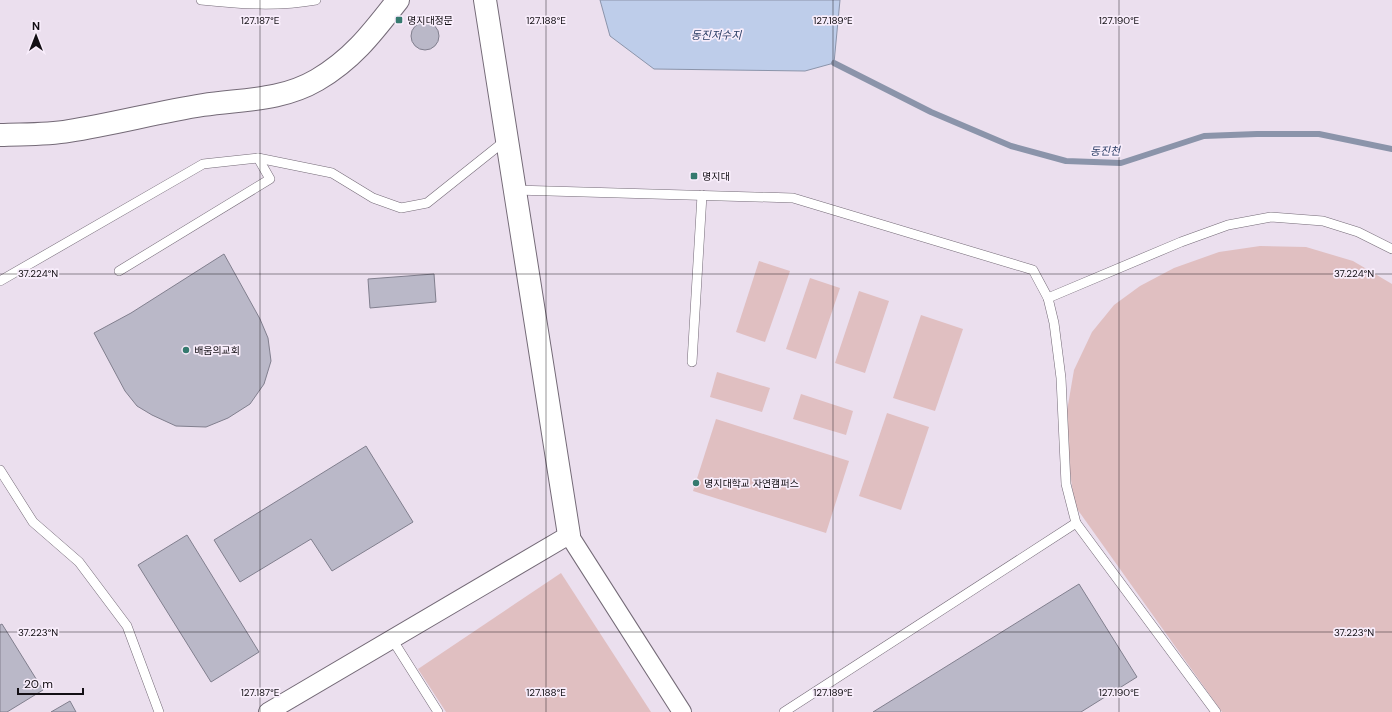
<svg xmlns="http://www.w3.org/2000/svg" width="1392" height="712" font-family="'DM Sans','Noto Sans KR',sans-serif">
  <rect width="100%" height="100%" fill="#ebdfee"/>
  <!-- green -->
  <g fill="#e0bfc1">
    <path d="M1260,246L1306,247L1353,261L1392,284V712H1222L1075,506L1068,460L1067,411L1074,370L1092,332L1114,305L1140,286L1174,268L1219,252Z"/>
    <path d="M759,261L790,271L765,342L736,332Z"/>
    <path d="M810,278L840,288L816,359L786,349Z"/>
    <path d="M859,291L889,301L865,373L835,363Z"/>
    <path d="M921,315L963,329L935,411L893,398Z"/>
    <path d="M717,372L770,388L762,412L710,397Z"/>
    <path d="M801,394L853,411L846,435L793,419Z"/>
    <path d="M887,413L929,427L901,510L859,496Z"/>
    <path d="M716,419L849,461L826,533L693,491Z"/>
    <path d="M561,573L651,712H446L418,669Z"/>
  </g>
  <!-- water -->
  <path fill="#becdea" stroke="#8b94aa" d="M600,0H840L834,63L805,71L654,69L610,36Z"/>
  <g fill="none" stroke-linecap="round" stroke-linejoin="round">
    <!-- stream -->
    <path stroke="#8b94aa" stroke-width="6" d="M834,63L931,112L1011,146L1066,161L1121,163L1204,136L1257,134H1319L1392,149"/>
  </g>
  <!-- building -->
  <g fill="#bab8c8" stroke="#817f8e">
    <circle cx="425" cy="36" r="14"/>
    <path d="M224,254L260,319L268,338L271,361L264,384L250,404L228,418L206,427L176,426L152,415L137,406L125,391L94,333L131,313Z"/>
    <path d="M434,274L436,302L370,308L368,279Z"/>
    <path d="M366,446L413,522L332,571L311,539L240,582L214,540Z"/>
    <path d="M187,535L259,652L211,682L138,565Z"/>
    <path d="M1079,584L1137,677L1081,712H873Z"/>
    <path d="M2,624L43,690L7,712H0V625Z"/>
    <path d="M70,701L76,712H51Z"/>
  </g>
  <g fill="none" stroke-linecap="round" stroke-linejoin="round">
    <defs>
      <g id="service">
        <path d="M201,0C239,4 277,7 316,0"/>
        <path d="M515,190L793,198L1033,270L1048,298L1054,323L1061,378L1066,484L1076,523L1216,712"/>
        <path d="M119,271L270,179L258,158"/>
        <path d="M0,281L203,164L258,158L332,173L373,198L401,208L427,203L506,140"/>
        <path d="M1048,298L1181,242L1228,225L1271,217L1323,221L1358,232L1392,249"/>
        <path d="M692,362L702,195"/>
        <path d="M0,470L33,522L79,562L127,626L159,712"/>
        <path d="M392,639L438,712"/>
        <path d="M784,712L1076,523"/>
      </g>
      <path id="minor" d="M268,712L569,535L682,712"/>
      <path id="tertiary" d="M0,135C23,134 46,135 69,131C114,124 158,112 203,105C243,99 281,101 317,80C353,59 373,32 398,0"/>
      <path id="secondary" d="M485,0L569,535"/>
    </defs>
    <!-- service casing -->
    <use href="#service" stroke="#746a77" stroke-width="10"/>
    <!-- minor casing -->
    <use href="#minor" stroke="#746a77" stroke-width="20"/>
    <!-- tertiary casing -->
    <use href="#tertiary" stroke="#746a77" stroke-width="24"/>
    <!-- secondary casing -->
    <use href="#secondary" stroke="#746a77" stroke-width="24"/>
    <!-- service -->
    <use href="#service" stroke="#fff" stroke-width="9"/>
    <!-- minor -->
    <use href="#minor" stroke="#fff" stroke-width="18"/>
    <!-- tertiary -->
    <use href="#tertiary" stroke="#fff" stroke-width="22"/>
    <!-- secondary -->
    <use href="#secondary" stroke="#fff" stroke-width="22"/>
  </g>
  <!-- ticks -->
  <path fill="none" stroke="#130f14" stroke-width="1" stroke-opacity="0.45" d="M260,0V712M546,0V712M833,0V712M1119,0V712M0,274H1392M0,632H1392"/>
  <!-- markers -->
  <g fill="#357a6f" stroke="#f8edfb" stroke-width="1.5">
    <rect x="395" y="16" width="8" height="8" rx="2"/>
    <rect x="690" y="172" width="8" height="8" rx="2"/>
    <circle cx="186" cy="350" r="4"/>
    <circle cx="696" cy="483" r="4"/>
  </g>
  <g text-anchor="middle" stroke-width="3.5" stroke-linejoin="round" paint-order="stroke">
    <!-- poi labels -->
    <g font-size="10" fill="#130f14" stroke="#f8edfb" text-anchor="start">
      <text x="407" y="24">명지대정문</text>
      <text x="702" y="180">명지대</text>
      <text x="194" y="354">배움의교회</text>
      <text x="704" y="487">명지대학교 자연캠퍼스</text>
    </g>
    <!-- water labels -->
    <g font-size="11" font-style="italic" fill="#283b63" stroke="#f8edfb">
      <text x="716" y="39">동진저수지</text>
      <text transform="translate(1105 151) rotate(-1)" y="4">동진천</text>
    </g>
  </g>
  <g font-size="10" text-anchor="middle" fill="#130f14" stroke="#f8edfb" stroke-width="3.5" stroke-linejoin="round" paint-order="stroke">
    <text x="260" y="24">127.187°E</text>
    <text x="546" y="24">127.188°E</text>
    <text x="833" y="24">127.189°E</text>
    <text x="1119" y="24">127.190°E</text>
    <text x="38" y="277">37.224°N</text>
    <text x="1354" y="277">37.224°N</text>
    <text x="38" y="636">37.223°N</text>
    <text x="1354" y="636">37.223°N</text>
    <text x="260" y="696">127.187°E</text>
    <text x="546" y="696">127.188°E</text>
    <text x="833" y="696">127.189°E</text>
    <text x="1119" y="696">127.190°E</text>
  </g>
  <!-- north arrow -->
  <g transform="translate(36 36)" stroke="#f8edfb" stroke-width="3" paint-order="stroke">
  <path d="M0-3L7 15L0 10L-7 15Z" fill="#130f14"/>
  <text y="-6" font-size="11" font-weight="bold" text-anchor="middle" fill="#130f14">N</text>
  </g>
  <!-- scale -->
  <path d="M18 688v6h65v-6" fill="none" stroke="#130f14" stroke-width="2"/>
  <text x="24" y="688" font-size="12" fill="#130f14" stroke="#f8edfb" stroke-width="3" paint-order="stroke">20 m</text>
</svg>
